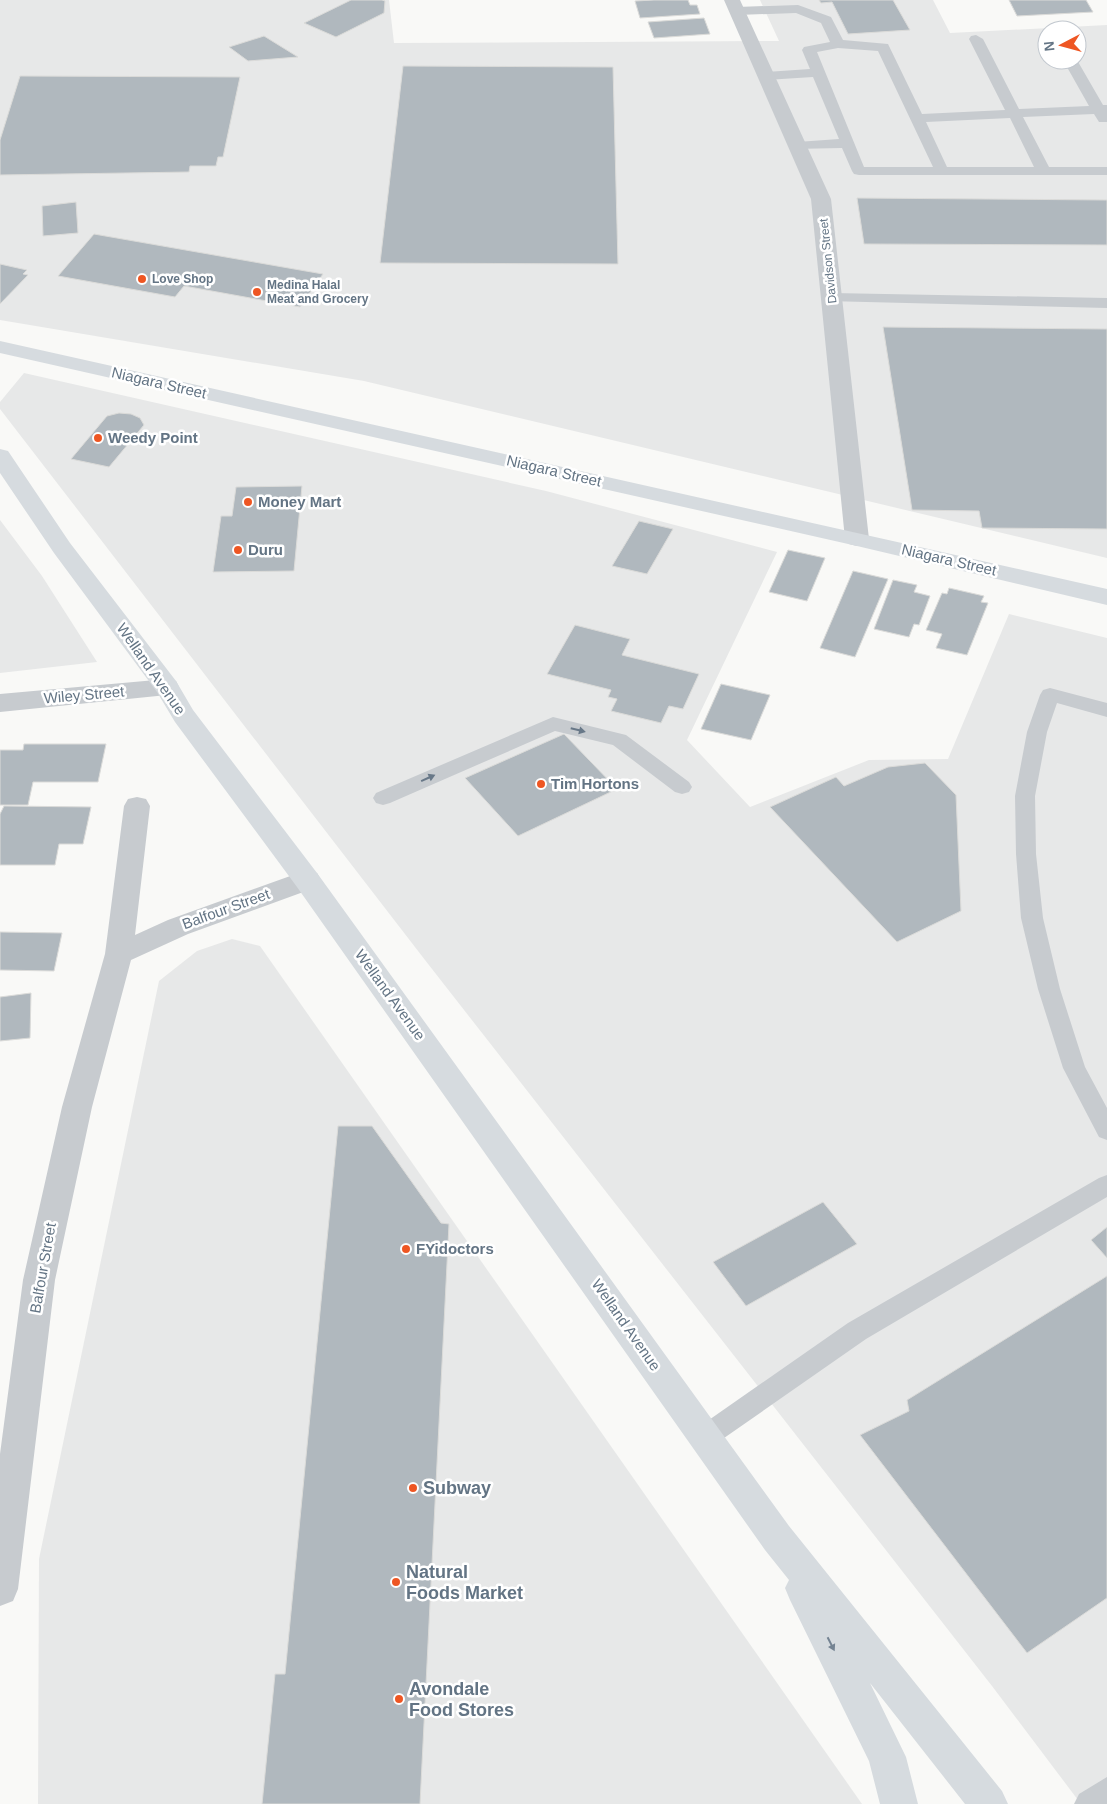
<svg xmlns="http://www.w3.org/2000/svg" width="1107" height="1804" font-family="Arial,sans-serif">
  <rect width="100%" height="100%" fill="#f9f9f7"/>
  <!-- built -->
  <g fill="#e7e8e8" fill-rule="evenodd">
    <path d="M0,0H389L394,43L779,41L760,0H933L950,33L1107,25V558L364,381L0,320ZM1047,30H1077V60H1047Z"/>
    <path d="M24,373L546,491L777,552L687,740L750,807L869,760L948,759L1009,614L1107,638V1804H1081L992,1686L425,960L0,409V402Z"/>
    <path d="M0,520L42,576L97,662L0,673Z"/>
    <path d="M232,939L260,946L862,1804H38L39,1559L159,981L197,951Z"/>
  </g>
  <!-- building -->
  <g fill="#b0b8be" stroke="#dbdbd9">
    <path d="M351,0H382L385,1L384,13L336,37L304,23Z"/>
    <path d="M654,0H688L690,5H697L700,14L640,18L635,1Z"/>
    <path d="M819,0H893L910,30L848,34L832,2L821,3Z"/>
    <path d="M1009,0H1086L1093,12L1017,16Z"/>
    <path d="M704,18L710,34L654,38L648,22Z"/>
    <path d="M264,36L298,57L248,61L229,47Z"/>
    <path d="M403,66L613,67L618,264L380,263Z"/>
    <path d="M20,76L240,77L223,157H218L216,166H190L189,172L0,175V140Z"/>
    <path d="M857,198L1107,200V245L864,244Z"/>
    <path d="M76,202L78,233L43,236L42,206Z"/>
    <path d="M94,234L323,274L300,307L184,286L175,297L58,276Z"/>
    <path d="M0,264L27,270L23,274L28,275L0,304Z"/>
    <path d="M883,327L1107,329V529L982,528L979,511L912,510Z"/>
    <path d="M119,413L131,414L140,418L144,425L109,467L71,459L107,416Z"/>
    <path d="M302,486L294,571L213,572L221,516H232L236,487Z"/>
    <path d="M639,521L673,529L647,574L612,566Z"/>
    <path d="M788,550L825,558L807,601L769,592Z"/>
    <path d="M853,571L888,579L855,657L820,648Z"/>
    <path d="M893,580L917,585L914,592L930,596L919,625L914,624L909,637L874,629Z"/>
    <path d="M949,588L984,596L981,602L988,603L967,655L936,648L942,634L926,630L942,593L947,594Z"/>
    <path d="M575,625L630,639L622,655L699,674L683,709L669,706L661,723L611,711L617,699L608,697L611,690L547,674Z"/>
    <path d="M721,684L770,695L751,740L701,729Z"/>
    <path d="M564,734L617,789L518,836L465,778Z"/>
    <path d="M24,744H106L98,782H33L28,805H0V750H23Z"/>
    <path d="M925,763L956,795L961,911L897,942L770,807L836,777L844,786L888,767Z"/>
    <path d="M4,806L91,807L83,844H59L55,865H0V814Z"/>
    <path d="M0,932L62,933L54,971L0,970Z"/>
    <path d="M31,993L30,1038L0,1041V997Z"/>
    <path d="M338,1126H372L441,1223L449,1224L420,1804H262L275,1674H285Z"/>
    <path d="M823,1202L857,1244L746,1306L713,1262Z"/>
    <path d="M1107,1227V1258L1091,1240Z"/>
    <path d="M1107,1276V1598L1027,1653L860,1435L909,1411L907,1400Z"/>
  </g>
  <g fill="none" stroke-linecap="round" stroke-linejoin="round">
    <!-- service -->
    <g fill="#c7cbcf" fill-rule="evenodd">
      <path d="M798,5L831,17L843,40L888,44L922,114L1005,110L969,39L971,36L976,35L983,39L1019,109L1089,106L1063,60H1077L1103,105H1107V122H1099L1094,114L1023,117L1049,167H1107V175H859L854,174L852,171L842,148L792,149L790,146L792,143L797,142L839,139L813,77L766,80L759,76L766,72L810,69L802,50L804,47L830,42L821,23L796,13L737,15L730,11L737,7ZM838,48L878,51L933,167H864L817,52ZM1010,118L1034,167H947L926,122Z"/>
      <path d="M832,293L1107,298V308L826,301L824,298L826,295Z"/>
      <path d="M1050,688L1107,703V717L1057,703L1047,732L1035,796L1036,854L1043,918L1060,989L1085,1067L1107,1108V1140L1099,1137L1063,1068L1038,989L1021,918L1016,854L1015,796L1027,732L1040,695L1043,690Z"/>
      <path d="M553,717L626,735L689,782L692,787L689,792L682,794L675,792L613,745L555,731L390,803L383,805L376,803L373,798L376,793Z"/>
      <path d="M1107,1175V1197L866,1339L714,1445L705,1449L696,1445L692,1437L696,1429L848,1323L1099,1178Z"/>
      <path d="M1107,1777V1804H1074L1079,1794Z"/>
    </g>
    <!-- minor -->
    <g fill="#c7cbcf" fill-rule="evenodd">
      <path d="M724,0H740L831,199L869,539L865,544L857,546L849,544L845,539L811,199Z"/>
      <path d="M167,679L176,681L179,687L176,693L167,695L0,712V694Z"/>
      <path d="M137,797L146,799L150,806L135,935L168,920L307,870L317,873L321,880L317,887L188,934L131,960L92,1107L55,1280L18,1589L13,1601L0,1606V1454L23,1280L62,1107L105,954L124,806L128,799Z"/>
    </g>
    <!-- secondary -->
    <g fill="#d6dbdf" fill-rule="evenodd">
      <path d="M0,341L1107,589V605L857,546L0,353Z"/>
      <path d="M0,449L8,451L70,543L176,681L193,710L317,873L789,1526L1002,1791L1008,1804H965L870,1683L906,1757L918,1804H880L869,1761L790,1600L785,1588L789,1580L765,1550L297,887L175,722L157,692L54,553L0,473Z"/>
    </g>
  </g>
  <!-- one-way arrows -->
  <defs><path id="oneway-solid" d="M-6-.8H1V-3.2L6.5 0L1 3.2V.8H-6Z" transform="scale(1.25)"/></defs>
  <g fill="#687888">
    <use href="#oneway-solid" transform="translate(578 730) rotate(14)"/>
    <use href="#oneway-solid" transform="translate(428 778) rotate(-24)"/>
  </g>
  <use fill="#748392" href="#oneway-solid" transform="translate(831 1644) rotate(63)"/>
  <!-- markers -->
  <g fill="#ee5623" stroke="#fff" stroke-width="2">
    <circle cx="142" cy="279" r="5"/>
    <circle cx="257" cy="292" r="5"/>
    <circle cx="98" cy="438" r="5"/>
    <circle cx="248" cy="502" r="5"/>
    <circle cx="238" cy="550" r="5"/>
    <circle cx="541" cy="784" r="5"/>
    <circle cx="406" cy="1249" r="5"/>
    <circle cx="413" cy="1488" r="5"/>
    <circle cx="396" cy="1582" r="5"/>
    <circle cx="399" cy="1699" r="5"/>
  </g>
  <g text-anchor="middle" stroke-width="5" stroke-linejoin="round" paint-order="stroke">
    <!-- far-street labels -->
    <g font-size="12" fill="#637484" stroke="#fff">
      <text transform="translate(828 261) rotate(-96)" y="4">Davidson Street</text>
    </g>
    <!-- far-poi labels -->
    <g font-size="12" font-weight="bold" fill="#637484" stroke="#fff" text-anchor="start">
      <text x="152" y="283">Love Shop</text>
      <text x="267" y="289">Medina Halal<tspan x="267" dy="14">Meat and Grocery</tspan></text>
    </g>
    <!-- street labels -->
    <g font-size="15" fill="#637484" stroke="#fff">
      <text transform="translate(159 383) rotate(13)" y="5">Niagara Street</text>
      <text transform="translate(554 471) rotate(13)" y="5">Niagara Street</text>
      <text transform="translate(949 560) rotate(13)" y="5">Niagara Street</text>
      <text transform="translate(151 669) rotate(55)" y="5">Welland Avenue</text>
      <text transform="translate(84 695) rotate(-5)" y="5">Wiley Street</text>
      <text transform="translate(226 909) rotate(-20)" y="5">Balfour Street</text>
      <text transform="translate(390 995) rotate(54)" y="5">Welland Avenue</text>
      <text transform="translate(43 1268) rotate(-80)" y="5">Balfour Street</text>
      <text transform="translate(626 1325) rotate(55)" y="5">Welland Avenue</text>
    </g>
    <!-- poi labels -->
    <g font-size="15" font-weight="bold" fill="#637484" stroke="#fff" text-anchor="start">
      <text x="108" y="443">Weedy Point</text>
      <text x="258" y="507">Money Mart</text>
      <text x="248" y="555">Duru</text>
      <text x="551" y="789">Tim Hortons</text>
      <text x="416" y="1254">FYidoctors</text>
    </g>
    <!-- near-poi labels -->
    <g font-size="18" font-weight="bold" fill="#637484" stroke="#fff" text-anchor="start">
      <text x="423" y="1494">Subway</text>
      <text x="406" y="1578">Natural<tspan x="406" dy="21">Foods Market</tspan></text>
      <text x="409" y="1695">Avondale<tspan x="409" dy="21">Food Stores</tspan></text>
    </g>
  </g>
  <!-- north arrow -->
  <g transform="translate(1062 45) rotate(264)"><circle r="24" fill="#ffffff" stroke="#c1c7ce"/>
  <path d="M0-4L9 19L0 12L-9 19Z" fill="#ee5623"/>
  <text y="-8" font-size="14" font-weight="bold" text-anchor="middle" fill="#637484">N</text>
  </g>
</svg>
